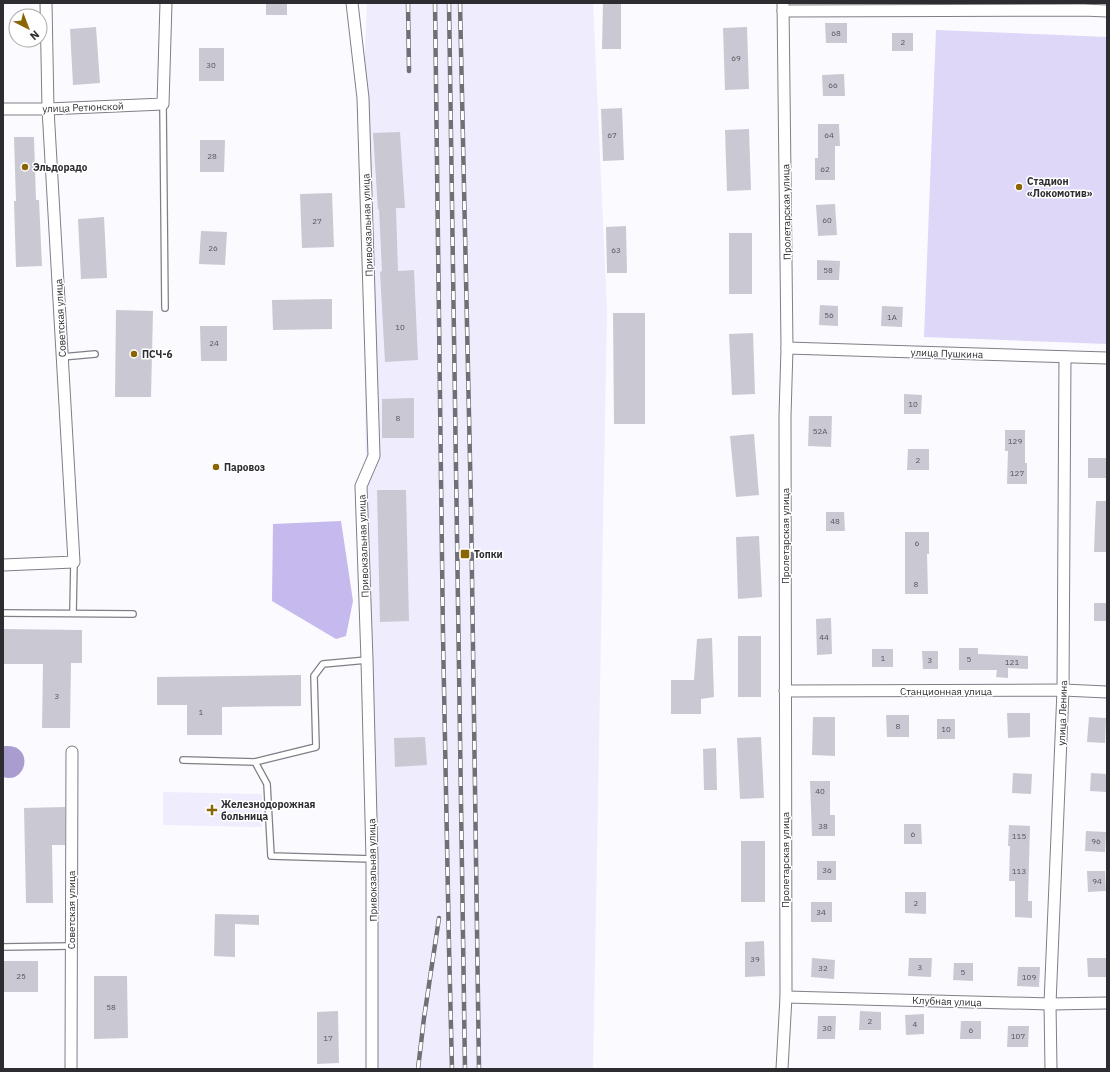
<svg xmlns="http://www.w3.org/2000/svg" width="1110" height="1072" font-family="'IBM Plex Sans',sans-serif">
  <rect width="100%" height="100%" fill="#fbfaff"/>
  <!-- built -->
  <g fill="#efecfe">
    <path d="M367,3H593L607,309L593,1069H370L363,98Z"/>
    <path d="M163,792L262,794V827L163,825Z"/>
  </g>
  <!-- green -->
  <path fill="#ded7f8" d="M936,30L1107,37V344L924,337Z"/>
  <!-- forest -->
  <path fill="#c5b9ed" d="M341,521L353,601L346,636L336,639L272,601L273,524Z"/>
  <!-- water -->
  <path fill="#a99dd0" d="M5,746C35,744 27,785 3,777V747Z"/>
  <!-- building -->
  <g fill="#cac8d3">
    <rect x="266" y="3" width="21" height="12"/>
    <path d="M603,3H621V49H602Z"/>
    <path d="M825,23H847V43H826Z"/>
    <path d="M96,27L100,83L73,85L70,29Z"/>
    <path d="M747,27L749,89L725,90L723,28Z"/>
    <rect x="892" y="33" width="21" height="18"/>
    <rect x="199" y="48" width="25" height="33"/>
    <path d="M844,74L845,96H823L822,75Z"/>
    <path d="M622,108L624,160L603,161L601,109Z"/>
    <path d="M818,124H839L840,146H835V180H815V158H818Z"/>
    <path d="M749,129L751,190L727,191L725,130Z"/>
    <path d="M400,132L405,208H396L398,271L414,270L418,360L385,362L380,272L382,271L379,209L378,210L373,133Z"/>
    <path d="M14,137H34L36,200H39L42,266L16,267L14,201H16Z"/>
    <path d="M200,140H225L224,172H200Z"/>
    <path d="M332,193L334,247L302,248L300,194Z"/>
    <path d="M835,204L837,235L818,236L816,205Z"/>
    <path d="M104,217L107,278L81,279L78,219Z"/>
    <path d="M626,226L627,273H607L606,227Z"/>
    <path d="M201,231L227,232L225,265L199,264Z"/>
    <rect x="729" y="233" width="23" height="61"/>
    <path d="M817,260L840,261L839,280H817Z"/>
    <path d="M332,299V329L273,330L272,300Z"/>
    <path d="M820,305L838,306V326L819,325Z"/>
    <path d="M882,306L903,307L902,327L881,326Z"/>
    <path d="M116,310L153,311L151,397H115Z"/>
    <path d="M613,313H645V424H614Z"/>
    <path d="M200,326H227V361H201Z"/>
    <path d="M753,333L755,394L732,395L729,334Z"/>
    <path d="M904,394L922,395L921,414H904Z"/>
    <path d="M414,398V438H382V399Z"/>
    <path d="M809,416H832L831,447L808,446Z"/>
    <path d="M1005,430H1025V463H1027V484H1007L1008,451H1005Z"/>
    <path d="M754,434L759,495L736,497L730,436Z"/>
    <path d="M908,449H929V470H907Z"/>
    <rect x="1088" y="458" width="19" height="20"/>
    <path d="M377,490H406L409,621L380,622Z"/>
    <path d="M1096,501H1107V552H1094Z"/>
    <path d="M826,512H844L845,531H826Z"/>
    <path d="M905,532H929V554H927L928,594H905Z"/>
    <path d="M759,536L762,597L738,599L736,537Z"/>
    <rect x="1094" y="603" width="13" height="18"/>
    <path d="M831,618L832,654L817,655L816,619Z"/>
    <path d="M4,629L82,630V663H71L70,728H42L43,664H3Z"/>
    <rect x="738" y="636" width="23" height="61"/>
    <path d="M712,638L714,697L701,699V714H671V680H694L697,639Z"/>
    <path d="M959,648H978V654L1028,656V669L1008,668V678L996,677L997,670H959Z"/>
    <rect x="872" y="649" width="21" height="18"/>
    <path d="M922,651H938V669H923Z"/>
    <path d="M301,675V706L222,707V735H187V705H157V677Z"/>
    <path d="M1007,713H1030V737L1008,738Z"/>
    <path d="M886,715H909V737H887Z"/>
    <path d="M813,717H835V756L812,755Z"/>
    <path d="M1089,717L1106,718L1105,743L1087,742Z"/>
    <rect x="937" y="719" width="18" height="20"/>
    <path d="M425,737L427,765L395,767L394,738Z"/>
    <path d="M761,737L764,798L740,799L737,738Z"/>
    <path d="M716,748L717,790H704L703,749Z"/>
    <path d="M1013,773L1032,774L1031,794L1012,793Z"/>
    <path d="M1091,773L1107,774V792L1090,791Z"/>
    <path d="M810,781H830V815H835V836H812Z"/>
    <path d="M65,807V845H52L53,903H26L24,808Z"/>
    <path d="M904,824H921L922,844H904Z"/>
    <path d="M1009,825L1030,826L1028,901H1032V918L1015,917V881H1009L1010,846H1008Z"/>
    <path d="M1086,831L1106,832L1105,852L1085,851Z"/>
    <rect x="741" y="841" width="24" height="61"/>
    <rect x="817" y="861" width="19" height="19"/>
    <path d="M1087,871H1105L1106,891L1088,892Z"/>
    <path d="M905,892H926V914L905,913Z"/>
    <rect x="811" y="902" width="21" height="20"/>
    <path d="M215,914L259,915V925L235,924V957L214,956Z"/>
    <path d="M764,941L765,976L745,977V942Z"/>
    <path d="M812,958L835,960L834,979L811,977Z"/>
    <path d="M909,958H932L931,977L908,976Z"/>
    <path d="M1087,958H1107V977H1088Z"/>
    <rect x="3" y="961" width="35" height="31"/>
    <path d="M954,963H973V981L953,980Z"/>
    <path d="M1018,967H1040L1039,987L1017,986Z"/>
    <path d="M94,976H127L128,1038L94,1039Z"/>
    <path d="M338,1011L339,1063L317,1064V1012Z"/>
    <path d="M860,1011L881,1012V1030H859Z"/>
    <path d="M924,1014V1034L906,1035L905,1015Z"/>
    <path d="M818,1016H836L835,1039H817Z"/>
    <path d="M961,1021H981V1039H960Z"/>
    <path d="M1008,1026H1029L1028,1047H1007Z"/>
  </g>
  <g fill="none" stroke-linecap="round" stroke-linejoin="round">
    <defs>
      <g id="lane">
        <path d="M163,104L165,308"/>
        <path d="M62,357L95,354"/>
        <path d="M3,613L133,614"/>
        <path d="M73,613L74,562"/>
        <path d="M183,760L255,762L267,784L271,856L372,859"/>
        <path d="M255,762L316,747L314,676L323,664L367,660"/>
        <path d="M3,947L71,946"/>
      </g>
      <g id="street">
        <path d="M352,3L363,98L374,456L361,486L367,660L372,859V1069"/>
        <path d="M783,11L1083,10L1107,11"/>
        <path d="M3,109H48L163,104L166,3"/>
        <path d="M787,348L1107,358"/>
        <path d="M3,565L74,562L48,109L46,3"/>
        <path d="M785,691L1063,690L1107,692"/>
        <path d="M786,997L1050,1004L1107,1003"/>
        <path d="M71,1069L72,752"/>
        <path d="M782,1069L786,997L785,416L787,348L783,3"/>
        <path d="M1051,1069L1050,1004L1063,690L1065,357"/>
      </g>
    </defs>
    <!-- lane casing -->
    <use href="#lane" stroke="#807e87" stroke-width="8"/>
    <!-- street casing -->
    <use href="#street" stroke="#807e87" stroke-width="13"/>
    <!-- lane -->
    <use href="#lane" stroke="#fff" stroke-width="5.5"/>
    <!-- street -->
    <use href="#street" stroke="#fff" stroke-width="11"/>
    <defs>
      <g id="rail">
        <path d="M408,3L409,71"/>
        <path d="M435,3L443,636L449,947L452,1069"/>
        <path d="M449,3L465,1069"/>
        <path d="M460,3L471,507L479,1069"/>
        <path d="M418,1069L424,1018L439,918"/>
      </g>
    </defs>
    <!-- rail casing -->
    <use href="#rail" stroke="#706f74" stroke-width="4.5"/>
    <!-- rail -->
    <use href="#rail" stroke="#fff" stroke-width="3" stroke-dasharray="9" stroke-linecap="butt"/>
  </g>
  <!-- markers -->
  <g fill="#896603" stroke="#fff" stroke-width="1.5">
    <circle cx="25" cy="167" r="4"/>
    <circle cx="1019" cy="187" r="4"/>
    <circle cx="134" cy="354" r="4"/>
    <circle cx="216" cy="467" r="4"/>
    <rect x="460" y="549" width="10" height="10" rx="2"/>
    <path d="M210 804h4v4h4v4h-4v4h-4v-4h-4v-4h4z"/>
  </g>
  <g text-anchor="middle" stroke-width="3" stroke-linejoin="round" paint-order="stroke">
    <!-- number labels -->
    <g font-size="8" fill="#545359">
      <text x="836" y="36">68</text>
      <text x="903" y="45">2</text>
      <text x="736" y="61">69</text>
      <text x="211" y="68">30</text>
      <text x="833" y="88">66</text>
      <text x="612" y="138">67</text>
      <text x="829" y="138">64</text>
      <text x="212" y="159">28</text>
      <text x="825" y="172">62</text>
      <text x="827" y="223">60</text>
      <text x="317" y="224">27</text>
      <text x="213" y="251">26</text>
      <text x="616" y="253">63</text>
      <text x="828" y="273">58</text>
      <text x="829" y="318">56</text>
      <text x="892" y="320">1А</text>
      <text x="400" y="330">10</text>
      <text x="214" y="346">24</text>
      <text x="913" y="407">10</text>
      <text x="398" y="421">8</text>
      <text x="820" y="434">52А</text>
      <text x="1015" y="444">129</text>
      <text x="918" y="463">2</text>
      <text x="1017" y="476">127</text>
      <text x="835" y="524">48</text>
      <text x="917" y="546">6</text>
      <text x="916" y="587">8</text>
      <text x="824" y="640">44</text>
      <text x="883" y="661">1</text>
      <text x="969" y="662">5</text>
      <text x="930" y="663">3</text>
      <text x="1012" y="665">121</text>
      <text x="57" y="699">3</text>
      <text x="201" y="715">1</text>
      <text x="898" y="729">8</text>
      <text x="946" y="732">10</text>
      <text x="820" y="794">40</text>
      <text x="823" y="829">38</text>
      <text x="913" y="837">6</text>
      <text x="1019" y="839">115</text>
      <text x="1096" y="844">96</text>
      <text x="827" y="873">36</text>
      <text x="1019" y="874">113</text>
      <text x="1097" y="884">94</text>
      <text x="916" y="906">2</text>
      <text x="821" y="915">34</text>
      <text x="755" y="962">39</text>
      <text x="920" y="970">3</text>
      <text x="823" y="971">32</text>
      <text x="963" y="975">5</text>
      <text x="21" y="979">25</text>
      <text x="1029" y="980">109</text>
      <text x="111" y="1010">58</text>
      <text x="870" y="1024">2</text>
      <text x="915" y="1027">4</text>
      <text x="827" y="1031">30</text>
      <text x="971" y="1033">6</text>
      <text x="1018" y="1039">107</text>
      <text x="328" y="1041">17</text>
    </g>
    <!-- street labels -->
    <g font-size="10" fill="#2d2c30" stroke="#fff">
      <text transform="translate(83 107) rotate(-2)" y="4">улица Ретюнской</text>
      <text transform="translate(786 212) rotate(-91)" y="4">Пролетарская улица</text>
      <text transform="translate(367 225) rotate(-92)" y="4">Привокзальная улица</text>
      <text transform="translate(60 318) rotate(-93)" y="4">Советская улица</text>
      <text transform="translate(947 353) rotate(2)" y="4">улица Пушкина</text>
      <text transform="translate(785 536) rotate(-90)" y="4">Пролетарская улица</text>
      <text transform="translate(363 546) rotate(-92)" y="4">Привокзальная улица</text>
      <text x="946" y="695">Станционная улица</text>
      <text transform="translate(1062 713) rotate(-88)" y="4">улица Ленина</text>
      <text transform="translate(785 860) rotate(-90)" y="4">Пролетарская улица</text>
      <text transform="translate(372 870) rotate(-91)" y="4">Привокзальная улица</text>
      <text transform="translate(71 910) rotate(-90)" y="4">Советская улица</text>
      <text transform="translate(947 1001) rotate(2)" y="4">Клубная улица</text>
    </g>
    <!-- poi labels -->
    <g font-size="10" font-weight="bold" fill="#2d2c30" stroke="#fff" text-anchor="start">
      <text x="33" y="171">Эльдорадо</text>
      <text x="1027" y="185">Стадион<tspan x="1027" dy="12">«Локомотив»</tspan></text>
      <text x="142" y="358">ПСЧ-6</text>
      <text x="224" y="471">Паровоз</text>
      <text x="474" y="558">Топки</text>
      <text x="221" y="808">Железнодорожная<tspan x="221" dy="12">больница</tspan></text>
    </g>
  </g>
  <!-- border -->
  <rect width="1110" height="1072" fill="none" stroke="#2d2c30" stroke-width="8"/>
  <!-- north arrow -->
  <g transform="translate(28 28) rotate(138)"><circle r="19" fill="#ffffff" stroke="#ababac"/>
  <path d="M0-3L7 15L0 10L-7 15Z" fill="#896603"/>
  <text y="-6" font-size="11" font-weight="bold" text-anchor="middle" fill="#2d2c30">N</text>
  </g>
</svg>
